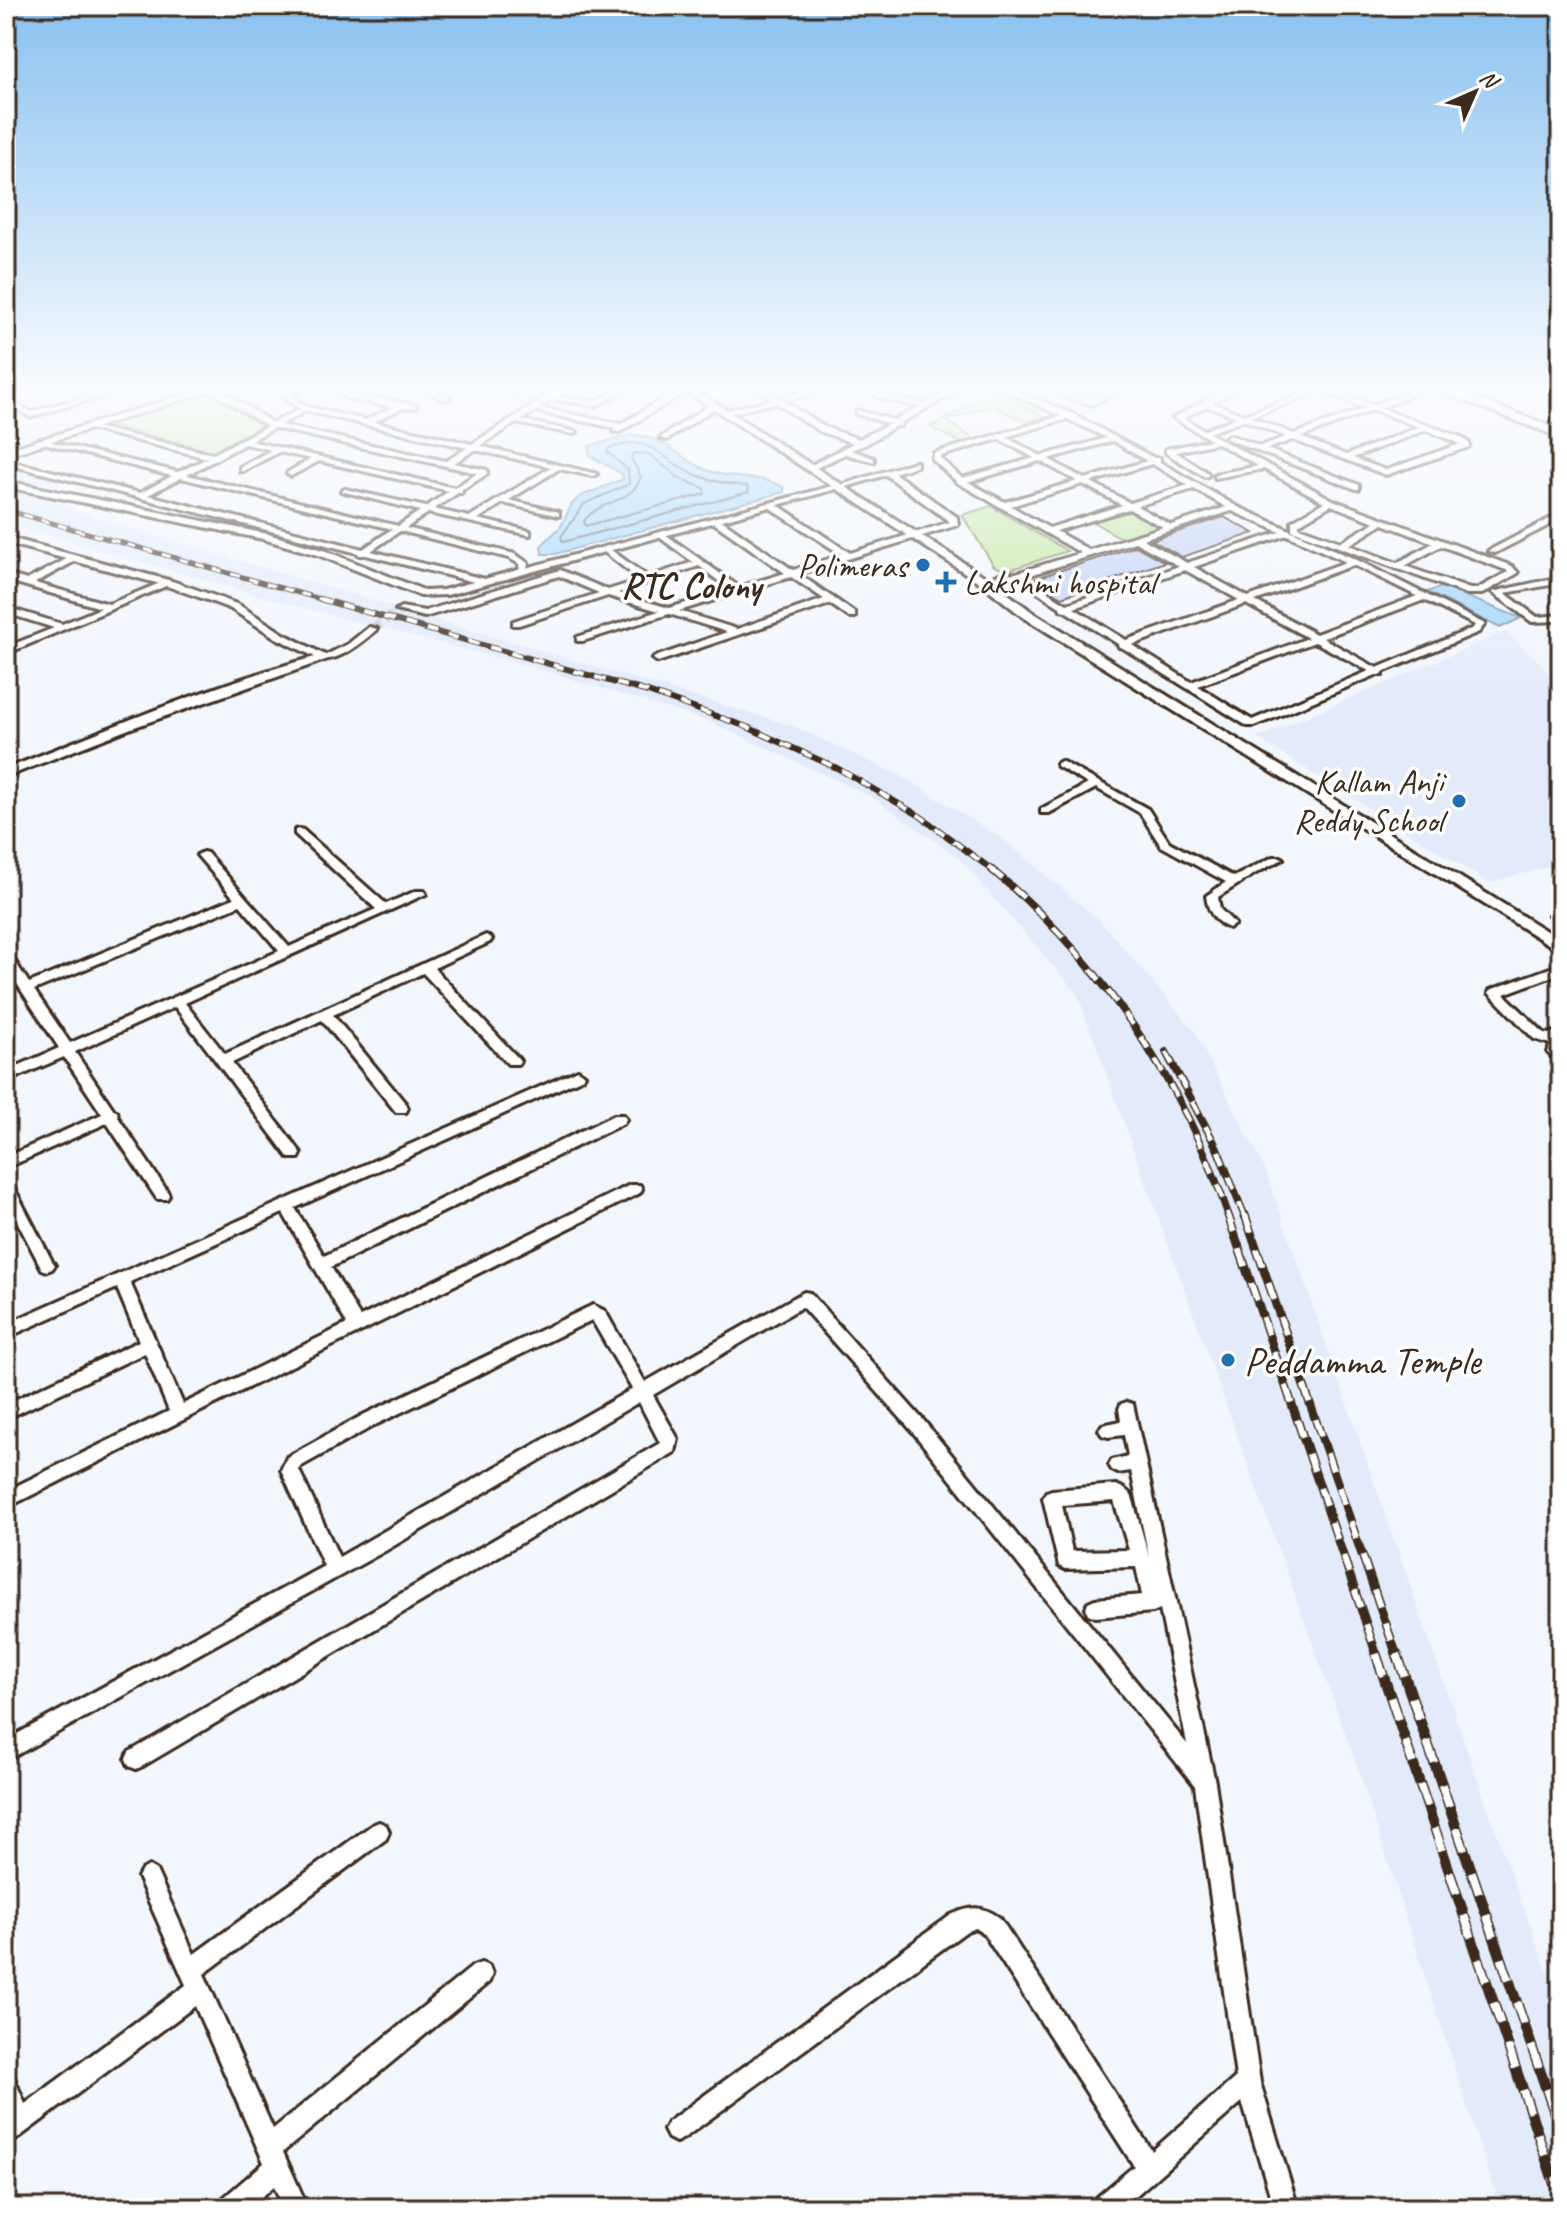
<svg xmlns="http://www.w3.org/2000/svg" width="1567" height="2214" font-family="Caveat,sans-serif">
  <rect width="100%" height="100%" fill="#f2f6fd"/>
  <filter id="ink" filterUnits="userSpaceOnUse"><feTurbulence type="fractalNoise" baseFrequency=".0125" numOctaves="2"/><feDisplacementMap in="SourceGraphic" scale="16" xChannelSelector="R" yChannelSelector="G"/><feConvolveMatrix kernelMatrix="1 2 1 2 8 2 1 2 1" color-interpolation-filters="sRGB"/></filter>
  <g filter="url(#ink)">
    <!-- built -->
    <g fill="#e3ebfb">
      <path d="M1148,387H1225L1187,408L1144,389Z"/>
      <path d="M6,461L61,476L54,501L100,519L793,726L901,776L1003,839L1100,921L1193,1029L1265,1169L1505,1858L1561,2008V2208H1500L1357,1766L1077,993L958,857L870,796L708,721L532,667L289,604L6,523Z"/>
      <path d="M1505,632L1539,662L1561,690V863L1489,883L1257,738Z"/>
    </g>
    <!-- green -->
    <g fill="#c3e69f" stroke="#7f885e" stroke-width="2">
      <path d="M208,393L264,425L213,451L103,424Z"/>
      <path d="M992,393L1000,394L1046,417L1027,422L991,405L947,421L975,440L961,443L930,427Z"/>
      <path d="M991,506L1067,551L1006,571L994,566L962,515Z"/>
      <path d="M1135,510L1164,525L1121,538L1093,522Z"/>
    </g>
    <!-- water -->
    <g fill="#9dd4fc" stroke="#7690a3" stroke-width="2">
      <path d="M631,435C669,435 681,464 716,473C739,480 764,475 784,488V492L555,554H542L541,546L561,526L572,504L579,497L623,479L622,474L590,456L589,446Z"/>
      <path d="M1442,587L1521,618L1500,628L1427,592Z"/>
    </g>
    <g fill="none" stroke-linecap="round" stroke-linejoin="round">
      <!-- shore -->
      <g stroke="#626e77" stroke-width="2">
        <path d="M632,443C656,445 664,458 684,469C703,480 725,484 747,486L749,492L563,542L561,537L584,504L629,484L628,470L607,452L609,448Z"/>
        <path d="M634,453L649,454L679,478L704,488L705,494L585,526L584,521C600,499 631,505 641,477L631,458Z"/>
      </g>
    </g>
    <!-- building -->
    <g fill="#c0d0f6" stroke="#3b2a1e" stroke-width="2">
      <path d="M1051,387H1072L1086,392L1096,387H1131L1092,407L1050,393Z"/>
      <path d="M1224,517L1254,533L1182,557L1152,540Z"/>
      <path d="M1136,546L1165,562L1062,597L1033,579Z"/>
    </g>
    <g fill="none" stroke-linecap="round" stroke-linejoin="round">
      <!-- minor-tunnel -->
      <path stroke="#cdcdd0" stroke-width="10" stroke-dasharray="10 5" stroke-linecap="butt" d="M372,629L401,610"/>
      <defs>
        <g id="minor">
          <path d="M121,387H134L30,417L6,403V398L31,412Z"/>
          <path d="M210,387H216L273,423L300,409L270,387H278L284,391L297,387H309L289,395L308,407L366,420L393,407L348,399L329,387H338L353,395L417,405L416,407L402,408L374,422L472,444L561,387H570L558,396L594,402L622,387H632L595,406L553,399L540,408L621,424L672,393L651,387H665L684,393L620,432H614L615,428L535,411L522,420L577,432L573,434L516,423L480,446L597,474L593,476L559,469L509,500L559,512V516L503,503L478,519L530,531V535L428,513L406,528L515,554L528,563L526,573H520L519,564L509,558L400,531L371,551L485,579L487,581L482,584L366,555H359L358,553L6,464V460L140,493L172,476L35,441L39,439L178,472L207,458L82,427L86,425L213,454L267,426L210,391ZM306,411L467,448L446,461L280,425ZM274,428L477,473L455,488L251,441ZM245,444L271,450L240,467V471H243L279,452L311,459L288,472L287,474L291,476L319,461L449,491L426,507L345,489L341,491L420,511L398,526L187,475ZM475,450L551,467L469,517L434,509L458,493H462V490L487,474V470L454,463ZM181,478L392,529L363,549L148,495Z"/>
          <path d="M420,387H430L450,398L443,400Z"/>
          <path d="M499,387L517,389L531,387L518,394Z"/>
          <path d="M753,387H762L779,398L824,387H838L784,401L825,427L859,439L889,424L856,414V410L894,420L919,407L876,397V393L924,404L956,387H965L901,423V426H896L865,445L851,450L874,458V462L845,454L812,470L808,468L809,466L853,443L819,431L776,403L722,415V411L771,400Z"/>
          <path d="M1231,387H1240L1213,403L1244,415L1315,389L1313,387H1327L1373,405L1423,387H1434L1380,408L1461,437L1469,443V447L1386,475L1293,440L1267,449L1359,485V489H1356L1227,439L1226,437L1230,435L1260,446L1286,437L1244,420L1209,433L1333,500L1512,566L1518,573L1482,594H1466L1292,530V521L1324,502L1264,469L1215,478V474L1258,466L1217,443L1176,452L1208,473L1209,475L1205,477L1166,453V449L1211,440L1173,418ZM1321,391L1366,408L1294,434L1251,417ZM1207,406L1237,417L1204,430L1183,418ZM1373,410L1419,427L1346,455L1301,437ZM1426,430L1460,444L1386,470L1353,458ZM1331,505L1375,522L1341,542L1299,527V524ZM1383,524L1433,543L1397,563L1349,545ZM1441,546L1506,570L1508,572L1477,589H1470L1405,566Z"/>
          <path d="M1012,389L1073,414L1154,458H1160V462L1236,506L1357,560L1485,624L1479,632L1383,672V675H1376L1255,726H1247L1123,648L1119,647L1118,644L1065,611L1061,610L1060,607C1048,600 1022,579 1010,579C1000,579 995,586 986,586V582L999,574L1016,573L1081,553L958,483L932,459L934,453L1061,416L1009,393L1008,391ZM1067,419L1107,438L1041,456L1006,437ZM999,439L1034,458L962,478L940,458L941,456ZM1113,441L1147,461L1085,479L1048,459ZM1040,461L1077,481L1005,502L968,482ZM1152,464L1188,485L1130,503L1091,482ZM1083,484L1122,505L1049,528L1011,506ZM1194,489L1226,507L1171,525L1137,506ZM1129,509L1163,527L1089,550L1056,531ZM1232,511L1280,532L1187,563L1143,539ZM1287,535L1346,562L1248,597L1194,567ZM1135,542L1179,566L1067,604L1024,577ZM1354,565L1417,596L1316,634L1255,601ZM1185,570L1239,600L1126,640L1074,608ZM1424,600L1475,625L1473,628L1377,668L1323,638ZM1246,604L1308,638L1191,682L1132,645ZM1315,642L1369,671L1252,720L1198,686Z"/>
          <path d="M711,404L718,406L667,440L660,438Z"/>
          <path d="M6,440L18,446V450H12L6,445Z"/>
          <path d="M914,462H917V466L894,473L957,517L958,525L799,574L855,613V617H849L830,604L658,662L653,659L655,657L727,632L669,614L583,641H577V637L659,611L608,596L519,625H513V621L599,593L559,576L425,617L396,610L401,607L425,611L560,570L608,590L640,580L604,552L603,550L607,547L648,577L693,562L659,537L658,535L662,532L739,587L785,573L714,523V519H720L793,570L842,555L770,508V504H776L850,553L950,522L886,475L839,489L835,487ZM699,566L730,590L669,608L618,593ZM791,577L824,599L737,629L679,611Z"/>
          <path d="M1561,513V519L1495,553L1488,551Z"/>
          <path d="M72,556L75,557V561L35,583L109,604L165,581L173,583L6,654V647L54,628L6,613V607L62,624L101,608L6,580V574L27,580Z"/>
          <path d="M1561,577V583L1505,593L1537,617L1561,615V621L1532,622L1492,592Z"/>
          <path d="M369,627L377,629C366,640 335,665 320,658L348,644Z"/>
          <path d="M1559,652H1561V658L1554,655Z"/>
          <path d="M1061,761L1148,809L1169,842L1234,877L1273,857H1281L1283,859L1256,873L1218,897L1220,909L1235,924L1229,928C1214,922 1208,911 1206,896L1226,882L1161,846L1140,813L1096,788L1049,813H1041V809L1088,784L1057,766L1056,764Z"/>
          <path d="M299,829L303,830L386,904L416,891H424L426,894L185,1003L225,1054L486,935L492,939L490,942L434,968L518,1058L520,1061L518,1064H508L423,973L333,1015L406,1104L408,1108L406,1112H396L322,1020L232,1063L299,1150L301,1154L299,1158H289L175,1007L75,1052L114,1110L117,1111L118,1117L167,1191L169,1195L167,1199H157L107,1123L6,1168V1157L102,1114L64,1057L6,1082V1071L59,1048L6,967V953L10,954L29,983L234,898L197,855L203,852L207,853L289,947L376,909L295,834V830ZM240,905L279,951L70,1043L34,990Z"/>
          <path d="M1561,904V926L1557,925L1549,915L1557,905Z"/>
          <path d="M1561,964V973L1504,994L1544,1033L1549,1034L1561,1029V1039L1550,1044L1534,1039L1489,993L1490,990Z"/>
          <path d="M1561,1041V1063L1556,1061L1548,1053L1550,1045Z"/>
          <path d="M578,1070L585,1075L583,1078L295,1208L324,1256L614,1115H624L626,1119L624,1123L331,1267L360,1317L630,1185H640L642,1189L640,1193L6,1508V1491L169,1411L145,1353L6,1419V1404L139,1341L117,1288L6,1338V1324ZM283,1213L347,1324L183,1404L130,1282Z"/>
          <path d="M6,1180L11,1182L52,1261L55,1265L52,1269L47,1271L42,1269L6,1200Z"/>
          <path d="M804,1292L810,1293L924,1421L1187,1744L1160,1609L1153,1612L1095,1617L1088,1614L1086,1608L1088,1602L1095,1599L1142,1595L1136,1567L1065,1569L1059,1566L1043,1498L1046,1492L1052,1490L1116,1485C1123,1488 1128,1490 1132,1497L1149,1557L1131,1471L1118,1473L1112,1470L1109,1465L1112,1460L1128,1456L1124,1435L1108,1437L1102,1435L1099,1430L1102,1425L1121,1421L1119,1409L1121,1404L1127,1402L1133,1404L1215,1782L1260,2082L1298,2208H1274L1242,2102L1122,2208H1092L1095,2199L1134,2166L984,1934L976,1928L967,1931L684,2138L676,2142L668,2138L664,2130L668,2122L951,1915C971,1906 982,1905 1000,1918L1152,2151L1236,2077L1195,1786L912,1431L802,1307L653,1395L678,1439L675,1452L143,1766L136,1769L129,1766L126,1759L129,1752L660,1443L639,1402L385,1551L6,1761V1740L324,1566L281,1470L287,1457L363,1415L593,1305L605,1311L645,1382ZM592,1320L632,1389L339,1557L299,1470L300,1467L375,1425ZM1114,1501L1129,1550L1072,1551L1062,1505Z"/>
          <path d="M379,1822L386,1825L389,1832L386,1839L204,1974L273,2129L473,1966L481,1963L489,1966L492,1974L489,1982L283,2152L308,2208H284L274,2186L249,2208H219L222,2199L264,2163L195,2006L14,2141L6,2145V2074L14,2078L25,2104L186,1985L138,1877L142,1870L149,1866L156,1870L194,1954L372,1825Z"/>
        </g>
        <g id="tertiary">
          <path d="M209,387H223L6,456V450Z"/>
          <path d="M6,481L268,534L326,551L426,591L443,590L836,485L844,487L447,595L421,596L318,555L263,539L6,487Z"/>
          <path d="M6,537L172,581L218,597L239,605L284,634L331,658L129,729L6,777V769C107,729 209,685 315,657L276,638L231,609L210,601L164,585L6,543Z"/>
        </g>
        <path id="secondary" d="M680,387H691L987,578L1031,611L1561,940V952L1023,617L979,582Z"/>
        <path id="trunk" d="M1429,387H1446L1561,430V438Z"/>
      </defs>
      <!-- minor casing -->
      <use href="#minor" stroke="#3b2a1e" stroke-width="6"/>
      <!-- tertiary casing -->
      <use href="#tertiary" stroke="#3b2a1e" stroke-width="6"/>
      <!-- secondary casing -->
      <use href="#secondary" stroke="#3b2a1e" stroke-width="6"/>
      <!-- trunk casing -->
      <use href="#trunk" stroke="#3b2a1e" stroke-width="6"/>
      <!-- minor -->
      <use href="#minor" fill="#fff" fill-rule="evenodd"/>
      <!-- tertiary -->
      <use href="#tertiary" fill="#fff" fill-rule="evenodd"/>
      <!-- secondary -->
      <use href="#secondary" fill="#fff" fill-rule="evenodd"/>
      <!-- trunk -->
      <use href="#trunk" fill="#fff" fill-rule="evenodd"/>
      <defs>
        <path id="rail-far4" d="M6,510L327,601"/>
        <path id="rail-far3" d="M320,599L648,692L747,727L837,768L920,816L995,872"/>
        <g id="rail-far2">
          <path d="M992,870C1099,958 1185,1085 1229,1217"/>
          <path d="M1166,1052L1217,1148L1245,1217"/>
        </g>
        <g id="rail-far1">
          <path d="M1228,1215L1377,1656"/>
          <path d="M1245,1215L1397,1656"/>
        </g>
        <g id="rail">
          <path d="M1376,1654L1561,2203"/>
          <path d="M1397,1654L1561,2132"/>
        </g>
      </defs>
      <!-- rail-far4 casing -->
      <use href="#rail-far4" stroke="#3b2a1e" stroke-width="5"/>
      <!-- rail-far3 casing -->
      <use href="#rail-far3" stroke="#3b2a1e" stroke-width="6"/>
      <!-- rail-far2 casing -->
      <use href="#rail-far2" stroke="#3b2a1e" stroke-width="8"/>
      <!-- rail-far1 casing -->
      <use href="#rail-far1" stroke="#3b2a1e" stroke-width="9"/>
      <!-- rail casing -->
      <use href="#rail" stroke="#3b2a1e" stroke-width="11"/>
      <!-- rail-far4 -->
      <use href="#rail-far4" stroke="#fff" stroke-width="3" stroke-dasharray="9" stroke-linecap="butt"/>
      <!-- rail-far3 -->
      <use href="#rail-far3" stroke="#fff" stroke-width="4" stroke-dasharray="11" stroke-linecap="butt"/>
      <!-- rail-far2 -->
      <use href="#rail-far2" stroke="#fff" stroke-width="5" stroke-dasharray="14" stroke-linecap="butt"/>
      <!-- rail-far1 -->
      <use href="#rail-far1" stroke="#fff" stroke-width="6" stroke-dasharray="18" stroke-linecap="butt"/>
      <!-- rail -->
      <use href="#rail" stroke="#fff" stroke-width="8" stroke-dasharray="23" stroke-linecap="butt"/>
    </g>
  </g>
  <!-- sky -->
  <linearGradient id="sky" x2="0" y2="1"><stop stop-color="#8ac1f0"/><stop offset="0.56" stop-color="#f9fbfe"/><stop offset="1" stop-color="#f9fbfe" stop-opacity="0"/></linearGradient>
  <rect width="1567" height="697" fill="url(#sky)"/>
  <!-- markers -->
  <g fill="#1f6fb2" stroke="#fff" stroke-width="3">
    <circle cx="923" cy="565" r="8"/>
    <path d="M942 570h8v8h8v8h-8v8h-8v-8h-8v-8h8z"/>
    <circle cx="1459" cy="801" r="8"/>
    <circle cx="1228" cy="1360" r="8"/>
  </g>
  <g text-anchor="middle" stroke-width="7" stroke-linejoin="round" paint-order="stroke">
    <!-- far-poi labels -->
    <g font-size="34" fill="#3b2a1e" stroke="#fff" text-anchor="end">
      <text x="907" y="577">Polimeras</text>
      <text x="964" y="594" text-anchor="start">Lakshmi hospital</text>
      <text x="1443" y="793">Kallam Anji<tspan x="1443" dy="39">Reddy School</tspan></text>
    </g>
    <!-- far-neighbourhood labels -->
    <g font-size="36" font-weight="bold" fill="#3b2a1e" stroke="#fff">
      <text x="691" y="598">RTC Colony</text>
    </g>
    <!-- poi labels -->
    <g font-size="40" fill="#3b2a1e" stroke="#fff" text-anchor="start">
      <text x="1244" y="1374">Peddamma Temple</text>
    </g>
  </g>
  <!-- margin -->
  <rect width="1567" height="2214" fill="none" stroke="#fff" stroke-width="32"/>
  <rect x="16" y="16" width="1535" height="2182" fill="none" stroke="#3b2a1e" stroke-width="3" filter="url(#ink)"/>
  <!-- north arrow -->
  <g transform="translate(1475 92) rotate(45)" stroke="#ffffff" stroke-width="6" paint-order="stroke">
  <path d="M0-6L14 30L0 20L-14 30Z" fill="#3b2a1e"/>
  <text y="-12" font-size="22" font-weight="bold" text-anchor="middle" fill="#3b2a1e">N</text>
  </g>
</svg>
